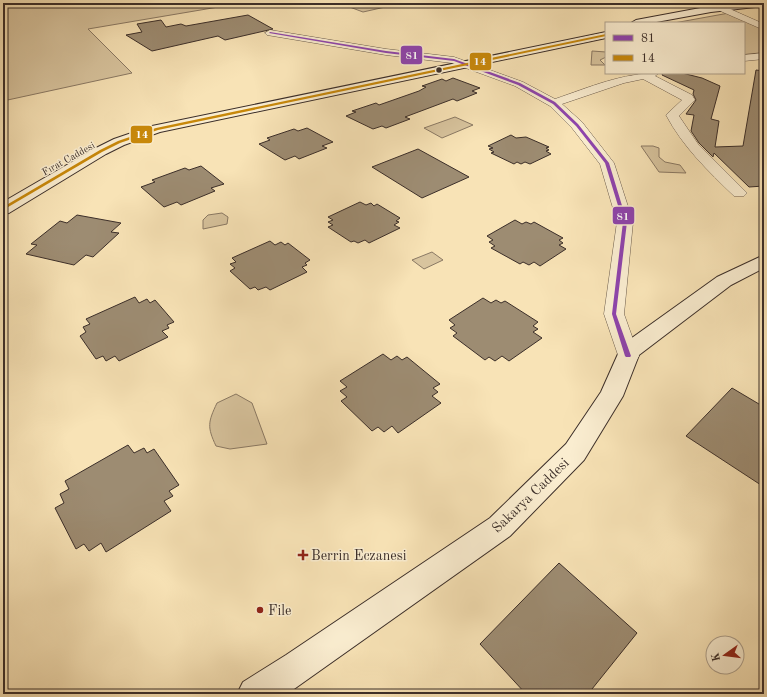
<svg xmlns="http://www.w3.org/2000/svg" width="767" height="697" font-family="'Old Standard TT',serif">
  <rect width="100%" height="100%" fill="#f8e3b6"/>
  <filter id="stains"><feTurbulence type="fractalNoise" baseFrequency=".005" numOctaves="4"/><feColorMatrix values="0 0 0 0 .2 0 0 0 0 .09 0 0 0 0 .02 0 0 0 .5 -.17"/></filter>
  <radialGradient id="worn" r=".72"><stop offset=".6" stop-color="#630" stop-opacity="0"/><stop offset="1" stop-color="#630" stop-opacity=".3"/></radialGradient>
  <!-- green -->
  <g fill="#d8c49e" stroke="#8a7964">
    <path d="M3,3H242L88,29L132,73L3,101Z"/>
    <path d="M339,3H403L363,12Z"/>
    <path d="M729,13L764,28V54L744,56V23H674Z"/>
    <path d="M592,51L606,52V57L600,60L605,65H591Z"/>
    <path d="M455,117L473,125L442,138L424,128Z"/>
    <path d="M641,146H653L659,148V157L665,162L680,165L686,173L659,172Z"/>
    <path d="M222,213L228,217L227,224L203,229V220L208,215Z"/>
    <path d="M432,252L443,260L424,269L412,260Z"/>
    <path d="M236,394L252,403L267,444L230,449L216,446C207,427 208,422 217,403Z"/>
  </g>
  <!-- building -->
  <g fill="#9d8c72" stroke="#3b2e29">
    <path d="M248,15L273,29L225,40L218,36L152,51L126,35L142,32L137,24L161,20L166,27L181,24L186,26Z"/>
    <path d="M756,70L764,71V186L749,187L714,153L713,157L699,143L691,131L694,115L686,114L696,100L693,94L694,90L662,75L663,73H682L702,78L720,86L711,119L719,121L715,147L743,146Z"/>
    <path d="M453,78L480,88L472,91L477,93L457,101L453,99L405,117L410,119L386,128L382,126L373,129L346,116L356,112L352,111L376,103L379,105L419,91L426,87L422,86L442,79L446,81Z"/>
    <path d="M307,128L333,142L322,146L327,148L299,159L295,156L285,160L259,144L270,140L267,138L294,129L298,131Z"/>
    <path d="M511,135L516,138L526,137L549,147L546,148L549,150L546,151L551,154L530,164L525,162L521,164L517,162L514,164L491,153L494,152L489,149L493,148L488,146Z"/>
    <path d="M418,149L469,177L422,198L372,167Z"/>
    <path d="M201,166L224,184L211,188L215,191L181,205L177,202L164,207L141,187L155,182L152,180L185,168L189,170Z"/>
    <path d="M360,202L366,205L371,203L374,206L377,204L400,218L396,221L399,222L394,225L400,228L369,243L365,240L358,243L354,241L351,242L328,227L333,225L328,222L333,220L328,217Z"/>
    <path d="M77,215L121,223L111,232L119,233L93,257L86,255L74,265L26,254L37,245L31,244L60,221L67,223Z"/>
    <path d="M515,220L522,224L526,222L531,224L534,222L563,238L559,240L563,243L559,245L566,249L540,266L534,262L529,265L523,262L520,264L491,248L495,246L489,242L493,240L487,236Z"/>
    <path d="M270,241L275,245L281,242L285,245L288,243L310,260L305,263L307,265L302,267L307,272L270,290L266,287L258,290L255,287L250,289L230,271L235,268L230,264L236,262L232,258Z"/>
    <path d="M135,297L139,303L147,299L150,303L155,300L174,322L167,325L169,328L162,331L168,337L119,361L115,356L106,361L103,356L96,359L80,336L86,332L83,327L90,324L86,319Z"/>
    <path d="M483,298L491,303L496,300L501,303L505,301L538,322L533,326L538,329L533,332L542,338L509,361L502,356L495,361L489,357L485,360L453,336L457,333L450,328L455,325L449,320Z"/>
    <path d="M383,354L391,360L397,356L402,360L407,357L440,384L433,388L438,392L432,396L441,403L398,433L392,426L384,432L378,427L372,431L341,401L347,397L340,391L347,387L340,381Z"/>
    <path d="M732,388L764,407V487L686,436Z"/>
    <path d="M128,445L134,453L144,448L147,453L154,449L179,485L169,491L173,496L164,501L171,511L106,552L101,543L89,551L84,544L76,549L55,508L64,503L60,494L69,489L65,481Z"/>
    <path d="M559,563L637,633L588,694H526L480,644Z"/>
  </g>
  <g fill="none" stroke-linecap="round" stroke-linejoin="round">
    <defs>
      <g id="street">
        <path d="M721,5L764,24V30L718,10V6Z"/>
        <path d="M270,30L386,49L454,57L523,82L555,99C590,87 622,73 659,73L655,76L692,95L695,100L679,116L698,144L747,193L744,196H734C708,171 683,147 666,115L682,100L643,79L624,83L562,104L582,122L614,163L633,222L624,314L639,356L636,361L628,364L620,361L604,314L617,222L600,164L572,128L550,106L515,86L452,63L386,55L267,35L265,33Z"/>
        <path d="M764,53V59L744,61V55Z"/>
      </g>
      <g id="secondary">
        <path d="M740,3H764V6L711,12L651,23H631L636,20L711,6Z"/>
        <path d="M606,32V38L160,132L124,145L106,154L9,213L3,214V202L96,148L114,139L152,126Z"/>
        <path d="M764,255V268L731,285L639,355L623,396L584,460L510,536L287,694H237L243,682L286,655L490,518L566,444L601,392L622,345L717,277Z"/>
      </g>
    </defs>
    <!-- street casing -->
    <use href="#street" stroke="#6a5b4c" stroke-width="1"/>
    <!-- secondary casing -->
    <use href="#secondary" stroke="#3b2e29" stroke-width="2"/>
    <!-- street -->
    <use href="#street" fill="#faedd0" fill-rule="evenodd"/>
    <!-- secondary -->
    <use href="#secondary" fill="#faedd0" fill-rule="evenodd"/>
    <defs>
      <path id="bus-1" d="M270,32L386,51L454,59L520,83L555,102L578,124L609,163L627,222L616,314L631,356L630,357H626L625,356L612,314L623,222L605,163L576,126L553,104L518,85L454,61L386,53L269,33Z"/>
      <path id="bus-2" d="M606,34V36L158,130L120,143L102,152L3,210V207L100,150L118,141L156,128Z"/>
    </defs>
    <!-- bus-1 casing -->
    <use href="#bus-1" stroke="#faedd0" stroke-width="3"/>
    <!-- bus-2 casing -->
    <use href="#bus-2" stroke="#faedd0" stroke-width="3"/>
    <!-- bus-1 -->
    <use href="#bus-1" fill="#8e44ad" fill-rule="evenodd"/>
    <!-- bus-2 -->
    <use href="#bus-2" fill="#c8880a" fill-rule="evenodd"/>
  </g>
  <!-- markers -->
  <circle fill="#3b2e29" stroke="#faedd0" stroke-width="1.5" cx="439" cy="70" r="3.5"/>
  <g fill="#8f2418" stroke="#faedd0" stroke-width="1.5">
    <path d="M301 549h4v4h4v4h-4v4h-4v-4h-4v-4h4z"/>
    <circle cx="260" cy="610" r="4"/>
  </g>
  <g text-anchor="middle" stroke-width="3" stroke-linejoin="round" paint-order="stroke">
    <!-- far-street labels -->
    <g font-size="10" fill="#3b2e29" stroke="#faedd0">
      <text transform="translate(68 158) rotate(-29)" y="4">Fırat Caddesi</text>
    </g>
    <!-- near-street labels -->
    <g font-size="14" fill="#3b2e29" stroke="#faedd0">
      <text transform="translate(530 495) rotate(-44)" y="5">Sakarya Caddesi</text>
    </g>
    <!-- near-poi labels -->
    <g font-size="14" fill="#3b2e29" stroke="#faedd0" text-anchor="start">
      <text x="311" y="560">Berrin Eczanesi</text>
      <text x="268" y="615">File</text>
    </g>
  </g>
  <g stroke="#faedd0" stroke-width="1.5">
    <rect x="400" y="45" width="23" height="20" rx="4" fill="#8e44ad"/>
    <rect x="469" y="52" width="23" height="19" rx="4" fill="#c8880a"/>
    <rect x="130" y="125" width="23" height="19" rx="4" fill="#c8880a"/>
    <rect x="612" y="206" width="23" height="19" rx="4" fill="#8e44ad"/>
  </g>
  <g font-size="11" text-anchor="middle" font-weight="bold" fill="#fff">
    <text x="412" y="59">81</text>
    <text x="480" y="65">14</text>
    <text x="142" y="138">14</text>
    <text x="623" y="220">81</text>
  </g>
  <!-- margin -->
  <rect width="767" height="697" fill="none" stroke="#f8e3b6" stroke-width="16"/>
  <rect x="4" y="4" width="759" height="689" fill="none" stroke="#3b2e29" stroke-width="2"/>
  <rect x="8" y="8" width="751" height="681" fill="none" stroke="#3b2e29"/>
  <!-- legend -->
  <rect x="605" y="22" width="140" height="52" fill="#faedd0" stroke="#aea18d"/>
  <rect x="613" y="35" width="20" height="6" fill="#8e44ad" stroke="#aea18d"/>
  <text x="641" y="42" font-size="12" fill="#3b2e29">81</text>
  <rect x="613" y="55" width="20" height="6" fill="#c8880a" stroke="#aea18d"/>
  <text x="641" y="62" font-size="12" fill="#3b2e29">14</text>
  <!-- north arrow -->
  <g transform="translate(725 655) rotate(256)"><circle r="19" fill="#faedd0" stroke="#aea18d"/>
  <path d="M0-3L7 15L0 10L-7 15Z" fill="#8f2418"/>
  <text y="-6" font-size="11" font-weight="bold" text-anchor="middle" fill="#3b2e29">K</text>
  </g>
  <rect width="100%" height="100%" filter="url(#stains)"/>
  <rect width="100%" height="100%" fill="url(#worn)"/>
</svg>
